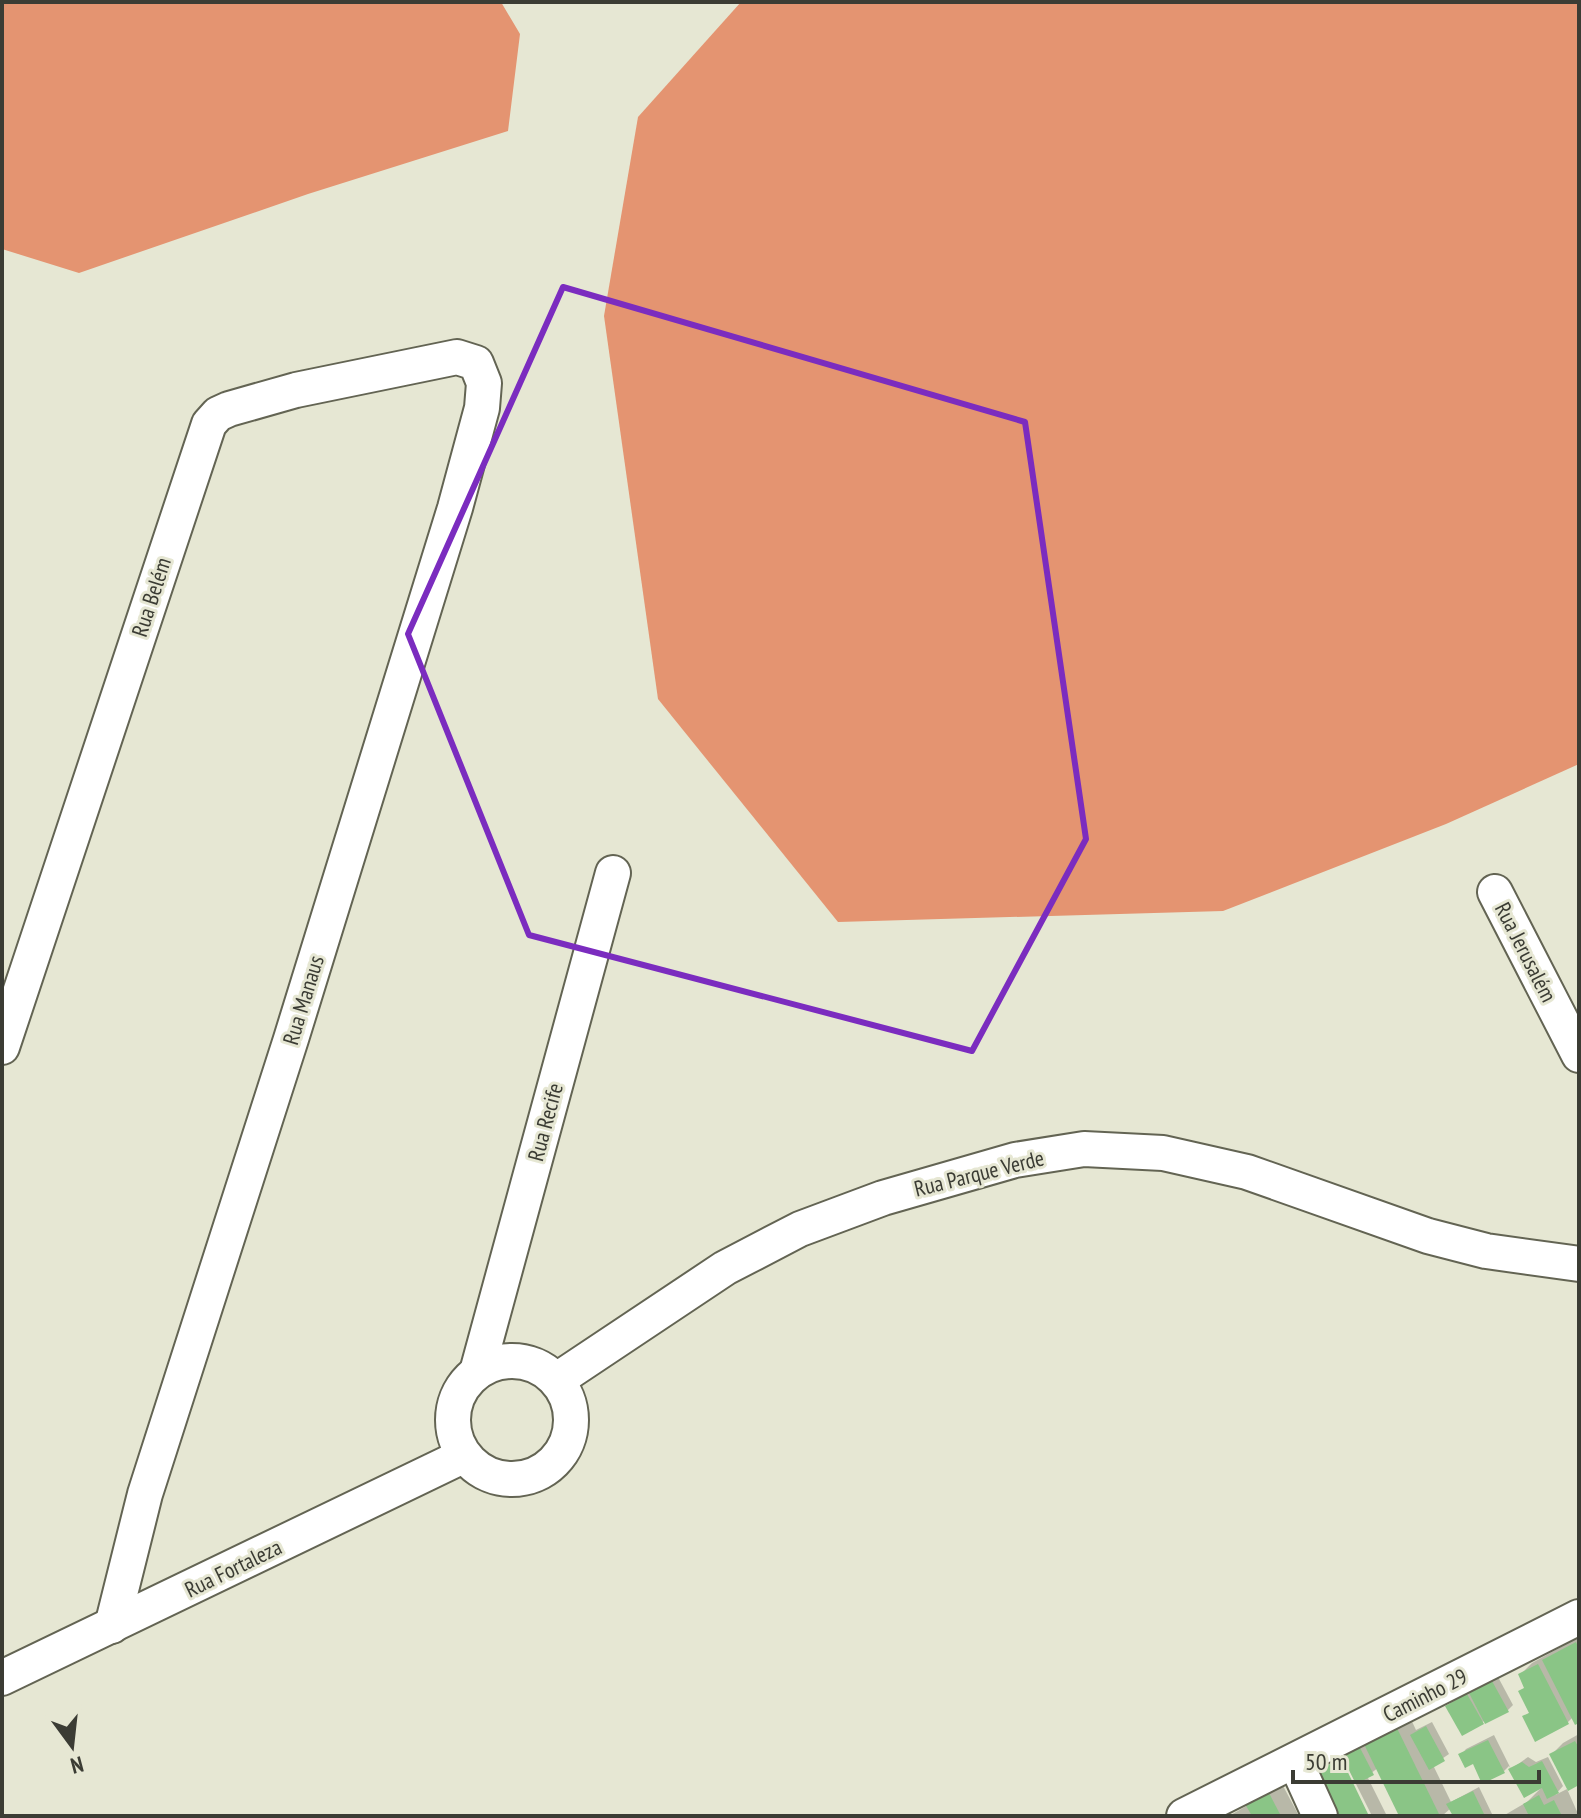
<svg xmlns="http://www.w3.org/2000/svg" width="1581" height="1818" font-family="'PT Sans Narrow',sans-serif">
  <rect width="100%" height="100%" fill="#e6e7d3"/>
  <!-- forest -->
  <g fill="#e49471">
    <path d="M2,2H501L520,34L508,131L308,194L79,273L2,249Z"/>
    <path d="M741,2H1579V764L1446,824L1223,911L838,922L658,699L604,316L638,117Z"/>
  </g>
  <!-- shadow -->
  <g fill="#0003">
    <path d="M1579,1637V1721L1573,1717L1568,1722L1525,1717L1531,1711L1526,1686L1520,1675L1532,1663Z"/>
    <path d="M1498,1677L1513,1705L1507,1711L1482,1722L1448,1706L1453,1700Z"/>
    <path d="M1407,1711L1416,1730L1432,1722L1449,1754L1433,1765L1451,1802L1479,1787L1493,1816H1455L1451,1808L1442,1816H1401L1378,1768L1367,1776L1387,1816H1372L1341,1754Z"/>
    <path d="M1579,1734V1783L1567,1789L1579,1816H1503L1527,1802L1542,1787L1525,1795L1509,1766L1504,1771L1461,1755L1466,1749L1494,1735L1511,1769L1528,1757L1536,1762L1548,1757L1563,1786L1555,1795L1569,1788L1551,1755L1563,1743Z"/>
    <path d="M1281,1782L1299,1816H1229L1248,1805L1260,1792Z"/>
  </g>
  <!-- building -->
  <g fill="#8ac586">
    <path d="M1576,1642L1579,1649V1723L1575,1725L1542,1660Z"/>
    <path d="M1538,1664L1569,1724L1535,1742L1522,1716L1529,1713L1518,1691L1524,1688L1518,1674Z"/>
    <path d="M1492,1681L1509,1712L1485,1724L1469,1693Z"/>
    <path d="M1467,1694L1484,1724L1462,1736L1445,1706Z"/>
    <path d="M1394,1722L1440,1816H1399L1361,1738Z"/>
    <path d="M1426,1726L1445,1761L1429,1770L1410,1735Z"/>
    <path d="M1488,1740L1505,1773L1482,1784L1473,1764L1465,1768L1458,1754Z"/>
    <path d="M1575,1741L1579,1748V1785L1568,1791L1549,1754Z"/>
    <path d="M1358,1744L1374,1775L1356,1784L1340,1752Z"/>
    <path d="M1322,1758L1326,1766L1341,1758L1369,1816H1325L1301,1768Z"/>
    <path d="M1542,1761L1559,1793L1547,1799L1542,1788L1524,1798L1508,1769L1522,1762L1529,1767Z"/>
    <path d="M1473,1791L1485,1816H1453L1446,1804Z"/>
    <path d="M1269,1793L1281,1816H1252L1245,1804Z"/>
    <path d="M1539,1795L1544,1805L1554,1800L1562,1816H1529L1523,1804Z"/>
  </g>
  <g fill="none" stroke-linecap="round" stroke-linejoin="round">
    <defs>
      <g id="minor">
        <path d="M1495,892L1579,1055"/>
        <path d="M2,1047L209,424L218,414L229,409L296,390L457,357L476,363L484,383L482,408L455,508L291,1039L145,1494L112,1626"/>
        <circle cx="512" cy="1420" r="59"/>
        <path d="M477,1372L613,873"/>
        <path d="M557,1380L725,1268L800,1229L883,1198L1015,1160L1084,1149L1163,1153L1247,1172L1428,1236L1486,1251L1579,1264"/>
        <path d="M2,1678L463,1456"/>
        <path d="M1295,1761L1320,1816"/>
        <path d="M1184,1816L1579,1617"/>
      </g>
    </defs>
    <!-- minor casing -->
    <use href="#minor" stroke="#636453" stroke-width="38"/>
    <!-- minor -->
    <use href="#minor" stroke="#fff" stroke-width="34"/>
  </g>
  <!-- marked area -->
  <path fill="none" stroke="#7b2cbf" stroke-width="6" stroke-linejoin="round" d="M563,287L1025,422L1086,839L972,1051L529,935L408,634Z"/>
  <g text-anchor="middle" stroke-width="6" stroke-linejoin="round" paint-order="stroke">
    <!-- street labels -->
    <g font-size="22" fill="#3b3c34" stroke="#e6e7d3">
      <text transform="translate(151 597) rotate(-72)" y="8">Rua Belém</text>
      <text transform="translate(1526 952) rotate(63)" y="8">Rua Jerusalém</text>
      <text transform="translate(303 1000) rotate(-73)" y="8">Rua Manaus</text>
      <text transform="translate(545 1122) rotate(-75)" y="8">Rua Recife</text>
      <text transform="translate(979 1173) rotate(-14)" y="8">Rua Parque Verde</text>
      <text transform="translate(233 1568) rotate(-26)" y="8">Rua Fortaleza</text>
      <text transform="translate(1425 1695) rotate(-27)" y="8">Caminho 29</text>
    </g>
  </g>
  <!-- border -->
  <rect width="1581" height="1818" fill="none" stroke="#3b3c34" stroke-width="8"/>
  <!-- north arrow -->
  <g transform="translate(72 1746) rotate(165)" stroke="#e6e7d3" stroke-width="6" paint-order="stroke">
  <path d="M0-6L14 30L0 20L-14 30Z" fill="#3b3c34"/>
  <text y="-12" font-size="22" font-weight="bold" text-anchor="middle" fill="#3b3c34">N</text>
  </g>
  <!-- scale -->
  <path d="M1293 1770v12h246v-12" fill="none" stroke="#3b3c34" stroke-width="4"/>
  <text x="1305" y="1770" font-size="24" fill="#3b3c34" stroke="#e6e7d3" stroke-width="6" paint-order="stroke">50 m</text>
</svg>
